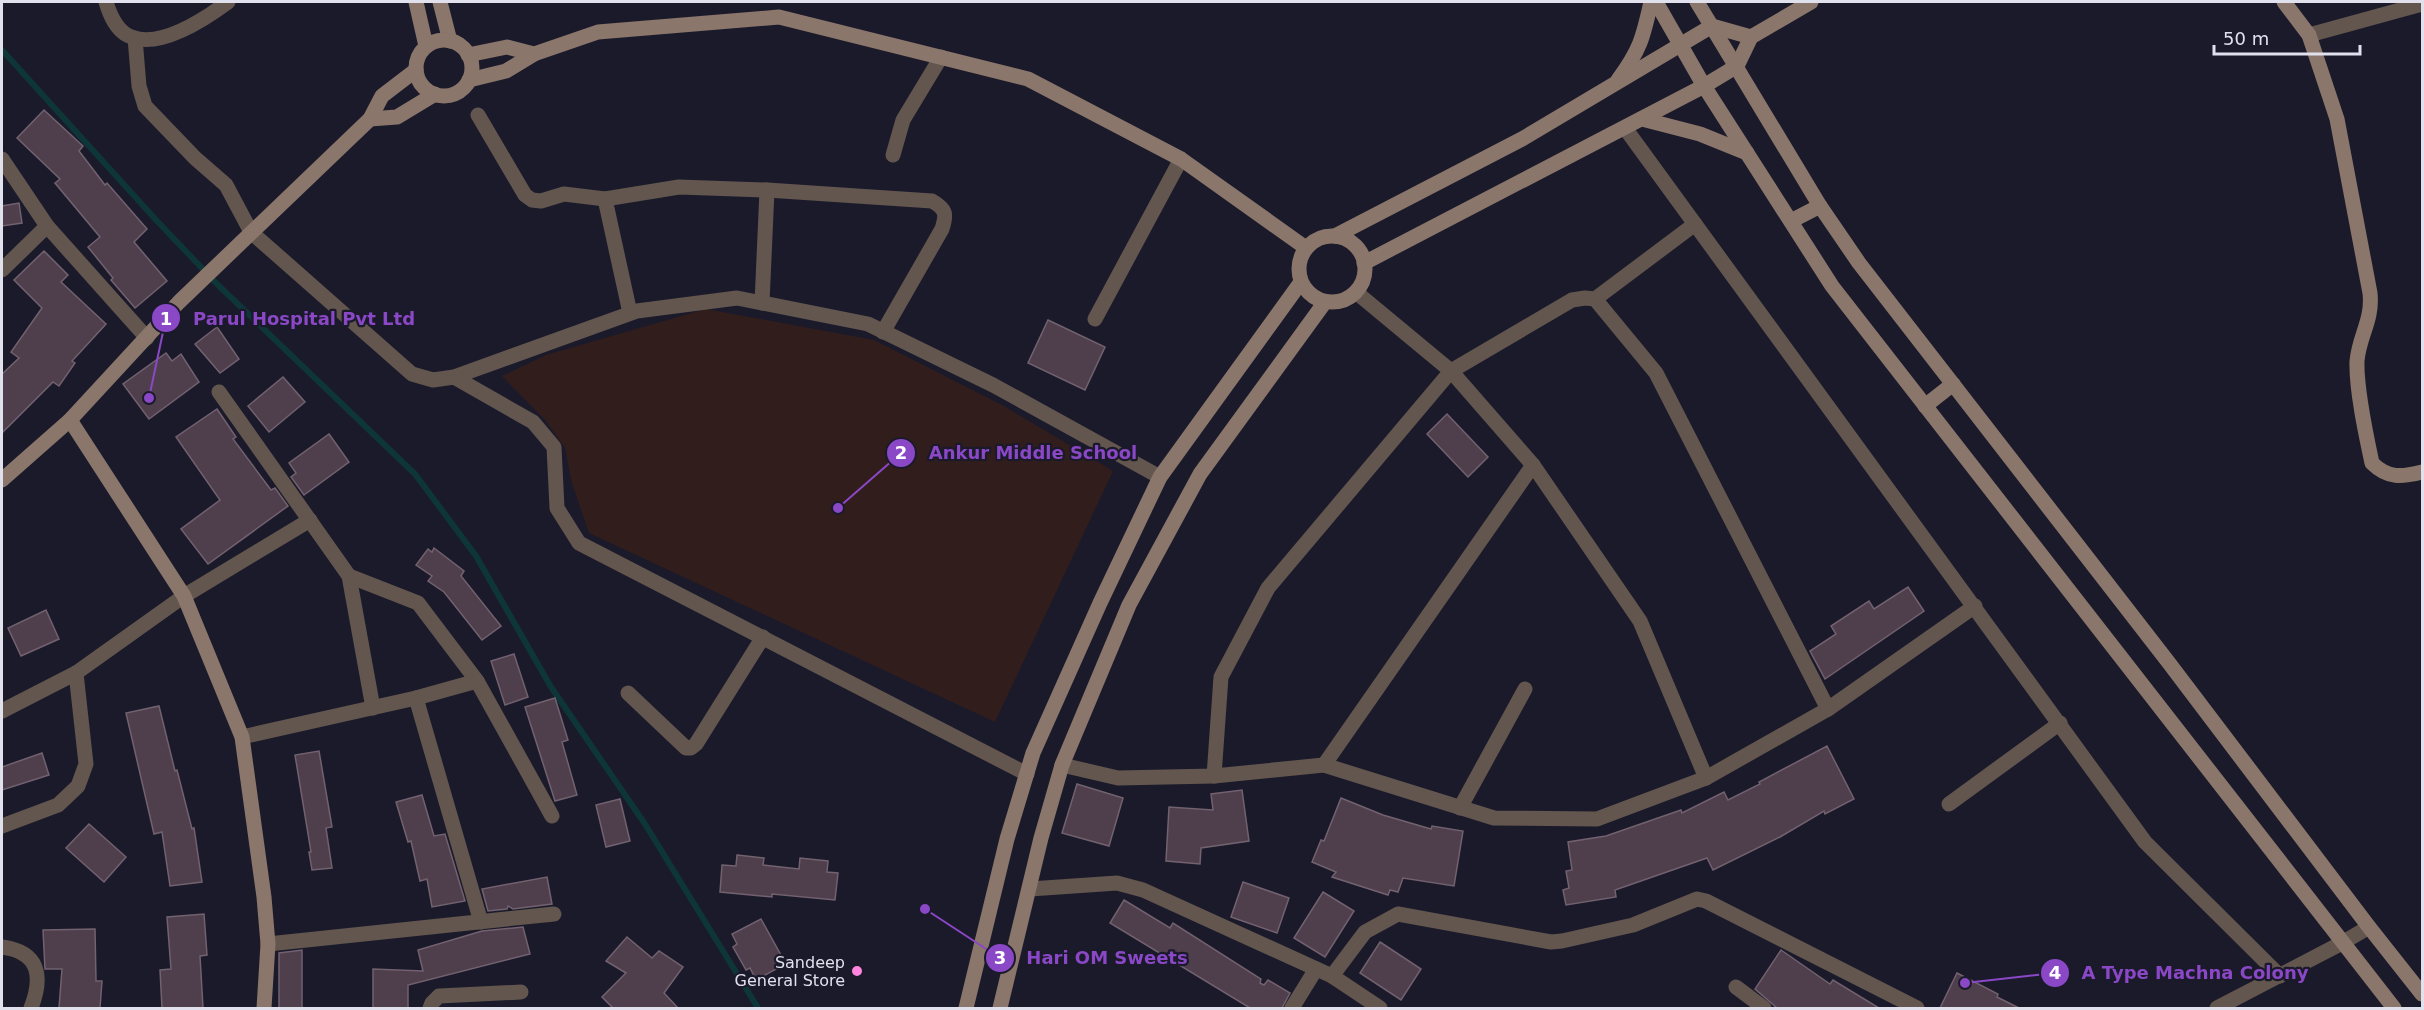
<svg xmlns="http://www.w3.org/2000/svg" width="2424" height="1010" font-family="'DejaVu Sans',sans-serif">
  <rect width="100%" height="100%" fill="#1b1a2b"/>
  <!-- education -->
  <path fill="#311e1c" d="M706,309L874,340L1002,405L1113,471L995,722L589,533L572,483L565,448L546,421L502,376L546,355Z"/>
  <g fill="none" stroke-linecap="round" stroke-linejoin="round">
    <!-- stream -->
    <path stroke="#0e3639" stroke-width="6" d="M2,50L157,221L218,285L415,474L476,556L551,687L645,824L758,1008"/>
  </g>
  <!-- building -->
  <g fill="#4f3f4c" stroke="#72616f" stroke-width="1.5">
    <path d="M44,110L83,146L79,151L105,185L107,183L147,229L134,242L167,281L135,308L111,280L113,278L88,247L100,237L55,183L60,179L17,138Z"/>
    <path d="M19,203L22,223L2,226V206Z"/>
    <path d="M44,251L68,275L61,282L106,324L72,361L75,363L59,386L53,382L2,433V374L19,358L11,352L42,308L14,280Z"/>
    <path d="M1048,320L1105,347L1085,390L1028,363Z"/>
    <path d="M217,327L239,359L220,373L195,344Z"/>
    <path d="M166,353L172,361L181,354L199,382L149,419L123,384Z"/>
    <path d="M283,377L305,402L269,432L248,406Z"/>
    <path d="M217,409L236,437L233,439L271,490L275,488L288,506L208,564L181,529L220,500L176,437Z"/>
    <path d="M1447,414L1488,457L1468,477L1427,434Z"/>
    <path d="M329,434L349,462L304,495L291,477L296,473L289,463Z"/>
    <path d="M434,548L464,571L461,576L501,626L482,640L444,592L428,581L432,576L416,565L428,549L432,552Z"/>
    <path d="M1908,587L1924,611L1825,679L1810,651L1836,634L1831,626L1869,601L1874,609Z"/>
    <path d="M46,610L59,639L21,656L8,628Z"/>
    <path d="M514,654L528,697L505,705L491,661Z"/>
    <path d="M555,698L568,740L562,742L577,795L555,801L525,707Z"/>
    <path d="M159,706L175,771L177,770L192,829L194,828L202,882L170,886L162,832L154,834L126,713Z"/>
    <path d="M1827,746L1854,799L1825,814L1824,811L1780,837L1713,870L1707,858L1615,890L1616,897L1566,905L1563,890L1569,888L1566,871L1572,870L1568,842L1606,836L1681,810L1682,813L1724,792L1728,800L1760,784L1759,782Z"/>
    <path d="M319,751L332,827L326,828L332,868L312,870L309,852H311L295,755Z"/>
    <path d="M42,753L49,775L2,790V767Z"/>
    <path d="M1077,784L1123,798L1109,846L1062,833Z"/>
    <path d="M1242,790L1249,841L1201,848L1200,864L1166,861L1169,807L1213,810L1211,794Z"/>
    <path d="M422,795L434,836L445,834L465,901L432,907L427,879L420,881L411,841L408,842L396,802Z"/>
    <path d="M1341,798L1383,815L1431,829L1432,826L1463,831L1454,886L1403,878L1398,892L1390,890L1388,895L1332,877L1336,872L1312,862L1321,840L1324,841Z"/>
    <path d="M620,799L630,841L606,847L596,805Z"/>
    <path d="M89,824L126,857L104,882L66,848Z"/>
    <path d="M737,855L764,858L763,865L799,869L800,858L828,861L827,872L838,873L835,900L772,894V897L720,892L722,865L736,866Z"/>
    <path d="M547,877L552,904L513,909L508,906L507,909L488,911L482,889Z"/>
    <path d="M1243,882L1289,898L1277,933L1231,917Z"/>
    <path d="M1323,892L1354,911L1325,957L1294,938Z"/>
    <path d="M1124,900L1170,928L1173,923L1261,979L1260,983L1264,985L1268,980L1290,993L1282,1008H1250L1110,923Z"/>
    <path d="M204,914L207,955L200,956L203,1008H162L160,970L171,969L167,917Z"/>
    <path d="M761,919L782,957L776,960L780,967L756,980L750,968L746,970L733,947L737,944L732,934Z"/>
    <path d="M523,927L530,954L408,985V1008H373V969L423,971L418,950L482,931Z"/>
    <path d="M95,929L96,981H102L100,1008H59L62,969H45L43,930Z"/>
    <path d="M627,937L652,958L659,951L683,967L664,993L678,1008H613L602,997L626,973L606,961Z"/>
    <path d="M1380,942L1421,969L1401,1000L1360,973Z"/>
    <path d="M302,950V1008H279V953Z"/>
    <path d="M1781,950L1830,984L1833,980L1879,1008H1777L1755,989Z"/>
    <path d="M1957,973L1998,994L1997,997L2019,1008H1940Z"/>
  </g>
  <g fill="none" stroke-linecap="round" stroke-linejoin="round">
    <!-- street -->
    <g stroke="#62564e" stroke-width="15">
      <path d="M106,2C110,15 116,30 129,36C159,50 205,19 228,2"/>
      <path d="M2309,35L2422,4"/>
      <path d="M135,38L139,86L145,106L195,158L226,185L251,232L412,374L433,380L454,377L637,311L737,298L868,324L993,385L1160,477"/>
      <path d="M478,115L525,195L532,200L541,201L564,194L605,199L679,187L767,190L932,201C946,209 947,214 942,229L883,332"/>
      <path d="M1625,128L2145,842L2280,976"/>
      <path d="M893,155L903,120L941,57"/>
      <path d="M2,159L47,226L147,338"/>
      <path d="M605,199L630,313"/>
      <path d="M2,270L47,226"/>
      <path d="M1357,293L1451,371L1533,465L1640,621L1706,778"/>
      <path d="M1595,299L1695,224"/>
      <path d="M762,303L767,190"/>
      <path d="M1095,319L1181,159"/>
      <path d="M454,377L533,422L554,447L557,508L579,543L1027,774"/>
      <path d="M219,392L349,576L373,708"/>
      <path d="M349,576L418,603L477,681L552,816"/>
      <path d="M628,693L686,748H691L696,744L763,637"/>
      <path d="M416,698L481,922"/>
      <path d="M2,711L76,673L184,596L310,520"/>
      <path d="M242,737L416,698L477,681"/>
      <path d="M1062,765L1118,778L1214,776L1324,765L1494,818L1597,819L1706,778L1828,709L1975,606"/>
      <path d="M1324,765L1533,465"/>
      <path d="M1214,776L1221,677L1268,588L1451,371L1572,300L1585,298L1595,299L1656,373L1828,709"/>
      <path d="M1949,804L2060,723"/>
      <path d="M1460,808L1525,689"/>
      <path d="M2,826L58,805L78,786L86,764L76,673"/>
      <path d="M1030,889L1117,883L1143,890L1332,976L1380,1008"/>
      <path d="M268,944L554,914"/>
      <path d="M2,947C40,952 43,977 31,1008"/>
      <path d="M1332,976L1365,932L1398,914L1551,942L1562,941L1633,925L1697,899L1706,901L1917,1008"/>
      <path d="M1736,987L1764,1008"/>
      <path d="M430,1008L432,1003L439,996L521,992"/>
      <path d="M1292,1008L1316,969"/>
      <path d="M2217,1008L2342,943L2369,927"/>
    </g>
    <!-- secondary -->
    <g stroke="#8a766a" stroke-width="15">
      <path d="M416,2L426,46"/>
      <path d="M440,2L450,41"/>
      <path d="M1656,2L1704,86L1832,286L2394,1008"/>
      <path d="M1697,2L1820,206L1859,263L2169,663L2369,927L2422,994"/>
      <path d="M2284,2L2309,35L2337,119L2370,293C2373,320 2359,336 2357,361C2356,389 2366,435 2372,463C2388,479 2402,477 2422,472"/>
      <circle cx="444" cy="68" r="28"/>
      <path d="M468,55L507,47L534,54"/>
      <path d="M469,80L506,71L534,54L598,32L779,17L1028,79L1181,159L1306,248"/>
      <path d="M1618,80C1640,50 1643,38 1651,2"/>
      <path d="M370,119L397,117L435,94"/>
      <path d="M1642,119L1700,134L1747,153"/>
      <path d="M1791,221L1820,206"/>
      <path d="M1335,236L1522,139L1712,26L1751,37"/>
      <circle cx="1332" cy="269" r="33"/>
      <path d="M1364,263L1704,86L1737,66L1751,37L1811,2"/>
      <path d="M1925,406L1953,384"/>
      <path d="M70,420L184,596L242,737L264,897L268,944L264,1008"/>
      <path d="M2,480L70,420L179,302L370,119L382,96L416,70"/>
      <path d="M966,1008L1007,839L1033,753L1100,603L1160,477L1301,282"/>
      <path d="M1000,1008L1041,838L1062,765L1129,605L1200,474L1325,302"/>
    </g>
  </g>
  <!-- markers -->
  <circle fill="#ff85df" stroke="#1b1a2b" stroke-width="2" cx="857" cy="971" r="6"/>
  <g text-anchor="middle" stroke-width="4.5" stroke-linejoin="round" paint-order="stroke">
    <!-- poi labels -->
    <g font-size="16" fill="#e0e1ec" stroke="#1b1a2b" text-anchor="end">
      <text x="845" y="968">Sandeep<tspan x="845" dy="18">General Store</tspan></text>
    </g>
  </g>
  <!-- callouts -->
  <path fill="none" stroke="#8a47c6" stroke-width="2" d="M149 398L166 318M838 508L901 453M925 909L1000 958M1965 983L2055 973"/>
  <g fill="#8a47c6" stroke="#1b1a2b" stroke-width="2">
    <circle cx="149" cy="398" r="6"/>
    <circle cx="838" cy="508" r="6"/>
    <circle cx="925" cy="909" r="6"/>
    <circle cx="1965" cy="983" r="6"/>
    <circle cx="166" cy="318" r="15"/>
    <circle cx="901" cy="453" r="15"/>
    <circle cx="1000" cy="958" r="15"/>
    <circle cx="2055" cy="973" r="15"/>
  </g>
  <g font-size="18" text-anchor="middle" font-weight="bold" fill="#fff">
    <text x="166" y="325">1</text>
    <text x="901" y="459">2</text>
    <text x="1000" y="964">3</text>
    <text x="2055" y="979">4</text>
  </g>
  <g font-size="18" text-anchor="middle" font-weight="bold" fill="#8a47c6" stroke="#1b1a2b" stroke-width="4.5" stroke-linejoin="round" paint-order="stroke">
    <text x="304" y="325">Parul Hospital Pvt Ltd</text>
    <text x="1033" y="459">Ankur Middle School</text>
    <text x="1107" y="964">Hari OM Sweets</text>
    <text x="2195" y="979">A Type Machna Colony</text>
  </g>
  <!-- border -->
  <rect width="2424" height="1010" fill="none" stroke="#e0e1ec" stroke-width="6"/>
  <!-- scale -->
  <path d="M2214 45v9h146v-9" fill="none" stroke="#e0e1ec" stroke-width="3"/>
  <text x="2223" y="45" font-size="18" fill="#e0e1ec" stroke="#1b1a2b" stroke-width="4.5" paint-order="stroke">50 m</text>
</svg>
